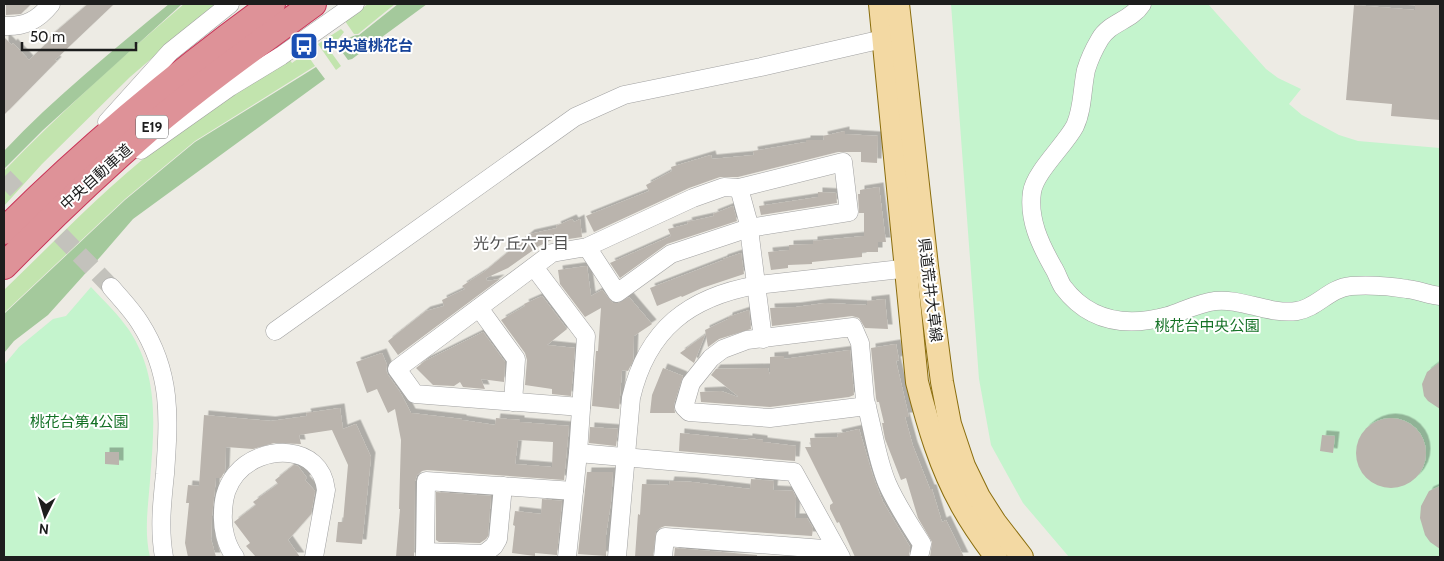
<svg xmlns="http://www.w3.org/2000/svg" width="1444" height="561" font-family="Cabin,'Noto Sans JP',sans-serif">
  <defs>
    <filter id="shadow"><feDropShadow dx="4.5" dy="-4.5" stdDeviation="0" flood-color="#0004"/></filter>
  </defs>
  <rect width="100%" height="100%" fill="#edebe4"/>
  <!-- grass -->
  <g fill="#c2e4ae">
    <path d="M184,4H215L130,77L42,164L4,206V171C61,112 122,57 184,4Z"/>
    <path d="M368,4H395L358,34H354L345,21Z"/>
    <path d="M341,29L344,32L336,42L328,48L341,66L336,70L318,44Z"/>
    <path d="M306,53L315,66L195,141L125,199L4,313V290C54,242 102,191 157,148C198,115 245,88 290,60L292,63Z"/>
  </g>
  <!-- forest -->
  <g fill="#a4c99c">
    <path d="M169,4H182L43,130L4,169V151C55,97 112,51 169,4Z"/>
    <path d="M398,4H427L352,59L348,60L340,49C346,42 349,35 359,35Z"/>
    <path d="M316,67L325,79L133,219L101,256L48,315L14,341L4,353V314L125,200L195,142Z"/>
  </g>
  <!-- park -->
  <g fill="#c4f4cd">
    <path d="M951,4H1208L1266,69L1278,78L1301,89L1289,104L1302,115L1339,135L1358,141L1440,148V557H1069L1023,503L991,445L979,379Z"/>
    <path d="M91,287C104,301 118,314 129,330C160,377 154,428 150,481C148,507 144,532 150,557H4V365L19,347L53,319L66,316Z"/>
  </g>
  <!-- building -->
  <g fill="#bab4ad" fill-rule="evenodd" filter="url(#shadow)">
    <path d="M6,4H31L21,14L6,15Z"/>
    <path d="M88,4H114L55,60L57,61L4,115V37L12,45L13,43L29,60L48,42L46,40Z"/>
    <path d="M1415,4H1440V120L1391,116L1392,104L1346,100L1354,5L1415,10Z"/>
    <path d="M845,131V134L878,136L877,163L861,162V152H838L738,177H720L689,188L594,232L586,216L649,191L646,185L672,171L671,167L711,155L712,159L754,155L753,151L806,142V140H824L823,136Z"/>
    <path d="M879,187L886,242H878V252H862V257L812,262V264L788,265V268L771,270L768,252L789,250V245L813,244V241L864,236V213H859L858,194H860V190Z"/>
    <path d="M818,192L836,193L837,203L761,215L759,206L818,197Z"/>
    <path d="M733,206L737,221L667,244L620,278L610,263L671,236L668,229L688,224L687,222L714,216L713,214Z"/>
    <path d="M572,219L574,222L580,219L582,237L562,240L560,236L539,246L508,268L486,278L487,281L500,279L398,355L388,341L426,311L444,306L442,300L465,289L462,286L484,272L530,234L557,228L556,226Z"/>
    <path d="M741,253L744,274L702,288L682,297L681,296L657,306L650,288L723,260V259Z"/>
    <path d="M587,266L591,296L602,290L613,303H618L629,297L652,324L634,336L633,361L628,371L622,370L619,409L592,406L596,351H598L601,308L585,317L560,284L558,270Z"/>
    <path d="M542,296L567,329L547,345L575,348L571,396L552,394V389L525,385L527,360L525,353L501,320L525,306L524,304Z"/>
    <path d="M885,299L888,329L865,328L859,318L852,316L772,326L770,308L796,307L825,303L867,305V301Z"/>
    <path d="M749,310L751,329L719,339L708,347L705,330L728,319V317Z"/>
    <path d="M483,332L505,362L504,382L481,379L485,389L463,387L460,382L454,386L433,385L416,368L425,361Z"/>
    <path d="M705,335L694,363L680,353Z"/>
    <path d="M896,344L899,360L896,361L909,417H905L913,446L930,489H932L942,522L946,520L964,557H930L932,542L918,518L906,478L901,480L885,439L882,423H884L879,402H877L876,398L871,348Z"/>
    <path d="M850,350L854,395L849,397L770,407L701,402L700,392L721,391L738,397V396L711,375L716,369L768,368L770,375V357L784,356V359Z"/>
    <path d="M382,353L387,365L386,370L388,375L400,392L411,413L462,419V420L495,425L496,418L520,420V422L569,426L564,480L427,470L422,471L417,475L415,481L414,557H396L400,509H399L401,440L395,409L388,413L377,389L367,393L356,362ZM518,440L553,442L552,467L515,464Z"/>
    <path d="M1440,362V409L1428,401L1424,396L1422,384L1427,372Z"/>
    <path d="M663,368L683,376L674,404L675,413H650L652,395Z"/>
    <path d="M340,408L343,429L356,424L371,457L362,544L336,542L338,522H343L348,465L332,430L299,435L301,444L274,443L253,449L226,447L225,471L221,478H216L212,516L211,539L216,557H188L185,543L189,503H186L188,485L199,486L204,415L271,421L307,416L306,413Z"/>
    <circle cx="1391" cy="453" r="35"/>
    <path d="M590,427L618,429L616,446L589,443Z"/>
    <path d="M859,429L873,476L883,502L910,547L909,557H855L839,522L837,523L830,509V505L833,503L805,447H811L810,438L838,437L837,434Z"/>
    <path d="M680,433L748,440V438L763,440V442L796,446L795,461L679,451Z"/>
    <path d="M1322,435L1335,436L1333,453L1320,451Z"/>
    <path d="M105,452H119V465L105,464Z"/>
    <path d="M294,465L298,466L307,478L305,480L315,491L311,514L288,540L300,557H256L246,546L250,543L234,522L256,505L253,502L278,484L275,480Z"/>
    <path d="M587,472H613L611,502L606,535V556L578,554Z"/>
    <path d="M751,479L774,481L773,490L793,491L796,498L795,518H807L813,528L812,536L665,526L660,528L656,531L653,557H635L638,514L640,515L642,484L669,485L670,481L692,482L750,489Z"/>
    <path d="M1440,486V549L1430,542L1425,535L1420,518L1421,506L1429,491Z"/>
    <path d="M436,492L491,496L488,536L486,539L480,543L439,542L436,540Z"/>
    <path d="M542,499L562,501L557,555L535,553V556L512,553L515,526L513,525L515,511L541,514Z"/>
    <path d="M675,548L757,555V557H674Z"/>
  </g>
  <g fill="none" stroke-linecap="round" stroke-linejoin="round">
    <!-- minor-tunnel -->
    <path stroke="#c3c2bc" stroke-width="18" stroke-dasharray="18 9" stroke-linecap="butt" d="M4,177L111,287"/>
    <defs>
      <g id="minor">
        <path d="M1142,4C1131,21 1110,22 1100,39C1094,49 1089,60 1086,70C1082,88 1083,109 1075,126C1065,145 1035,172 1032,192C1028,219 1040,244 1053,267C1057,273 1059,281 1063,287C1090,323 1128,327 1168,316C1183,311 1199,303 1215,301C1242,298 1269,315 1297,311C1317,308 1329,288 1351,286C1369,285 1389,286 1407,289C1418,290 1429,295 1440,296"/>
        <path d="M4,26C25,27 38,20 51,4"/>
        <path d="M107,122L170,52L230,4"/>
        <path d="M141,150L230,87L281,56L355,4"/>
        <path d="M739,188L748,221L763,339"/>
        <path d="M534,267L586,336L578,453L567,557"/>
        <path d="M111,287C121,299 132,310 140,323C172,373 169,417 165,474C162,502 159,529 164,557"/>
        <path d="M479,308L516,359L513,402"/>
        <path d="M275,331L575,117L624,95L761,67L883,39"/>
        <path d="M867,406L770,418L689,412L684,407L691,383L711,358L723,349L747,340L853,327L860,343L865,400C873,427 876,457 887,483C896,504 910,525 922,544L919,557"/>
        <path d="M581,407L415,394L397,369L552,253L587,247L693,198L724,187L739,188L843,162L849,212L749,228L671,254L617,293L587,247"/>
        <path d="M578,453L794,472L841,557"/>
        <path d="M425,552L484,554L494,546L498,539L503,486"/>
        <path d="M235,557C226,545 222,528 223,513C223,499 227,485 236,474C261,444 321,443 326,490L314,557"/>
        <path d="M425,557L426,481L574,491"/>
        <path d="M617,557L631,398C647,329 689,297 757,285L919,267"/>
        <path d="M663,557L665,537L837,550"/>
      </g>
      <g id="major">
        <path d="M880,4L917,382C928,425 940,467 962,506C972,524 984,541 996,557"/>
        <path d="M898,4L927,266L942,382L950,424L964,466L979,497L995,522L1022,557"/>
      </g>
      <g id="highway">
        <path d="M4,231C87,148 177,73 272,4"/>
        <path d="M4,266C51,218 99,172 150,128C202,84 258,44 313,4"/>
      </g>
    </defs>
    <!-- minor casing -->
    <use href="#minor" stroke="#a1a1a1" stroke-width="19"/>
    <!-- major casing -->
    <use href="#major" stroke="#8a6d0d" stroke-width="24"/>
    <!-- highway casing -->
    <use href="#highway" stroke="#c93357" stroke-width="28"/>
    <!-- minor -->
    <use href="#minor" stroke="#fff" stroke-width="18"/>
    <!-- major -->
    <use href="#major" stroke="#f3d9a3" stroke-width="22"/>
    <!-- highway -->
    <use href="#highway" stroke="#de9298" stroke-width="26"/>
  </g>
  <!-- icons -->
  <defs>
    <symbol id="bus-square" viewBox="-11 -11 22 22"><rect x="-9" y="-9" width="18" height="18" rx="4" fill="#1a4fb4" stroke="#fff"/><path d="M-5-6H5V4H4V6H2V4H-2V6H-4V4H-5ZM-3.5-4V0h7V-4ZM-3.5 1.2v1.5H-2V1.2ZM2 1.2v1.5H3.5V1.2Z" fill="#fff"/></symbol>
  </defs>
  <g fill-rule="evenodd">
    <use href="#bus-square" x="288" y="30" width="32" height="32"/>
  </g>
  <g text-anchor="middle" stroke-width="4" stroke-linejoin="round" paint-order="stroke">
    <!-- shield labels -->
    <rect fill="#fff" stroke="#616161" stroke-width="1" x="136" y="115.5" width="32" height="23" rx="4"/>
    <g font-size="14" font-weight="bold" fill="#1d1d1d">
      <text x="152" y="132">E19</text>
    </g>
    <!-- transit labels -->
    <g font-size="15" font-weight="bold" fill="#164399" stroke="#fff" text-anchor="start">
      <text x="323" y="51">中央道桃花台</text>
    </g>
    <!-- street labels -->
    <g font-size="15" fill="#1d1d1d" stroke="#fff">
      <text transform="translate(96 177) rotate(-42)" y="5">中央自動車道</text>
      <text transform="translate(930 290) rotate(83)" y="5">県道荒井大草線</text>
    </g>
    <!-- park labels -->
    <g font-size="15" fill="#157226" stroke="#fff">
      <text x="1207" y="331">桃花台中央公園</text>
      <text x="79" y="427">桃花台第4公園</text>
    </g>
    <!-- neighbourhood labels -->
    <g font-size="16" fill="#505050" stroke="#fff">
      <text x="521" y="249">光ケ丘六丁目</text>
    </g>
  </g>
  <!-- border -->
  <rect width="1444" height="561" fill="none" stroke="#1d1d1d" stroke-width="10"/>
  <!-- north arrow -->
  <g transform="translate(45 516) rotate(185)" stroke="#ffffff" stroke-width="4" paint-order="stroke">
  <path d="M0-4L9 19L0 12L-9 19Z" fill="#1d1d1d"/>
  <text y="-8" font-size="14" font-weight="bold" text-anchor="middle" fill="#1d1d1d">N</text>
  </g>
  <!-- scale -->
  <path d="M22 42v8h114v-8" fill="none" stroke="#1d1d1d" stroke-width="2.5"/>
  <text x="30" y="42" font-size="15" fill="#1d1d1d" stroke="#ffffff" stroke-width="4" paint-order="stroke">50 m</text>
</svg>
